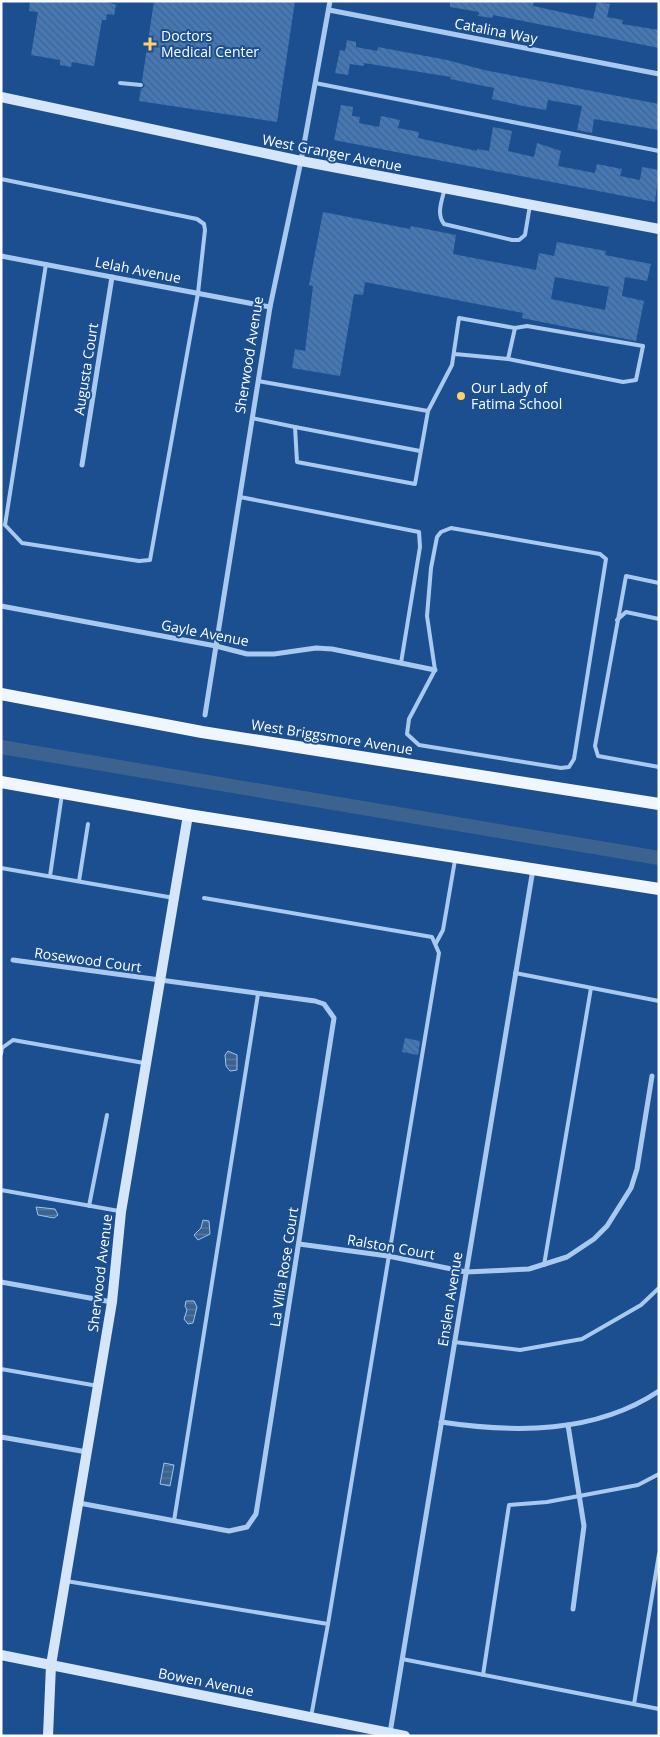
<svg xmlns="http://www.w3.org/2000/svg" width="660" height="1737" font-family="'Open Sans',sans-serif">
  <defs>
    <pattern id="water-rules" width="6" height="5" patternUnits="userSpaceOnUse" patternTransform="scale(1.25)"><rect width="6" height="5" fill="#3c6290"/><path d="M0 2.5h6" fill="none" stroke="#597aa1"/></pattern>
    <pattern id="building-back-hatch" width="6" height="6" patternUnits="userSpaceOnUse" patternTransform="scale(1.25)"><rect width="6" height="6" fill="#4478b7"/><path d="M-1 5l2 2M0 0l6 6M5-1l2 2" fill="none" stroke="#486282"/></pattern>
  </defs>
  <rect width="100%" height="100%" fill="#1b4f8f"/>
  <!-- water -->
  <g fill="url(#water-rules)" stroke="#9cc4f0">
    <path d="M228,1051L237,1055V1070L230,1071L226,1066L225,1055Z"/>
    <path d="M36,1207L55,1209L58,1215L54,1218L38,1215Z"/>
    <path d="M203,1220L209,1221L210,1234L198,1240L194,1235L201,1228Z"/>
    <path d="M186,1301H194L197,1307L193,1323L188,1324L184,1319L187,1310L185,1306Z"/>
    <path d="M164,1463L174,1465L170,1486L160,1484Z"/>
  </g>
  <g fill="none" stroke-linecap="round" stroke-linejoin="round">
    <!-- canal -->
    <path stroke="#3c6290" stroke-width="14" d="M1,747L659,858"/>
  </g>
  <!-- building -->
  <g fill="url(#building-back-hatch)" fill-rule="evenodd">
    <path d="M30,1H105L116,5L114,15L107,14L106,20H102L94,66L72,62L71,67L60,65V60L31,55L38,12L29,11Z"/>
    <path d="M154,1H295L277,122L139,101L141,89L145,86L142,81Z"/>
    <path d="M450,1H534L533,6L593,19L597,2L610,4L607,17L623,20L622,24L659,30V48L493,15L492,18L478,16L479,12L450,7Z"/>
    <path d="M347,40L356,42V47L377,51L378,47L447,60L484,70L659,104V130L594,119L592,133L577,130L582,106L548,100L546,110L523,106L492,99L494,88L450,79L451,77L364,63V66L350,64L348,75L335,73L340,50L345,51Z"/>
    <path d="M341,105L353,107L352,116L360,117L359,123L379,127L381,116L400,120L398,128L419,132L418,138L477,151V149L489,151L493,127L512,131L508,151L534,157L537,143L561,151L558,166L595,173L597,164L622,169L620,176L640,180L642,167L659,170L655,202L334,140Z"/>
    <path d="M323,212L410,229L411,226L456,235L453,254L536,270L539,253L554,256L557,242L606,251L605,255L651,264L647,281L625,277L622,296L644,301L636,341L522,318L523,313L365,282L363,295L354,294L340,376L292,368L295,349L305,351L313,286L309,285ZM555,277L609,287L605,310L551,299Z"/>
    <path d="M405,1038L420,1041L418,1055L402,1052Z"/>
  </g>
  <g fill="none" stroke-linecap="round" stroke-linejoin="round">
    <!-- lane -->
    <g stroke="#a9c9ee" stroke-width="4">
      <path d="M120,83L141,85"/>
      <path d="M315,83L659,151"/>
      <path d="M1,179L197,219L204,224L205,230L198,293L150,560L139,561L22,543L5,525L46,264"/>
      <path d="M445,188C442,200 436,214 444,224L512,240H519L525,235L530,205"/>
      <path d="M508,359L515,328"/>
      <path d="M258,381L428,411"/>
      <path d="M252,418L295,427L297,462L415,484L428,411L452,365L459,318L515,328L527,326L643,346L636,380L623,382L508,359L455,354"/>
      <path d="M295,427L420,451"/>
      <path d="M240,497L419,532L420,547L401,663"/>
      <path d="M451,528L600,554L606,559L574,759L569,767L561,768L419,745L407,734L409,719L435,670L427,616L431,568L437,537L441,532Z"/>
      <path d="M659,583L626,576L595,746L598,756L659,767"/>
      <path d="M617,620L626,612L659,619"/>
      <path d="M1,868L174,898"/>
      <path d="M50,876L62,794"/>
      <path d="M79,881L88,824"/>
      <path d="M204,898L432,937L439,953L328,1624"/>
      <path d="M436,943L443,930L455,860"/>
      <path d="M515,973L659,1001"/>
      <path d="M1,1054L2,1048L13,1040L144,1063"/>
      <path d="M1,1190L119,1211"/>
      <path d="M89,1206L107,1115"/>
      <path d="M544,1265L591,988"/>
      <path d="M454,1342L520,1350L582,1339L641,1305L659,1288"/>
      <path d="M1,1369L98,1386"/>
      <path d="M174,1521L258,994"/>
      <path d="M66,1581L328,1624L311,1717"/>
      <path d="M402,1659L659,1709"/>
      <path d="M483,1675L509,1505L547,1502L638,1485L659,1474"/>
      <path d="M634,1704L659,1554"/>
    </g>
    <!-- street -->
    <g stroke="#a9c9ee" stroke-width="5">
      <path d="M329,10L659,74"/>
      <path d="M1,256L270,307"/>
      <path d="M82,465L112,277"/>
      <path d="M1,606L216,646L247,654H274L316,648L332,649L435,670"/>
      <path d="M205,715L270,307L301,161L330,1"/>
      <path d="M13,960L315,1001L324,1004L334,1018L256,1514L247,1527L229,1531L79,1503"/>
      <path d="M299,1244L388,1256L466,1272L529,1269L567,1257L594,1239L607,1226L631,1188L637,1169L652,1076"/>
      <path d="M1,1282L112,1302"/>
      <path d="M441,1422C514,1433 595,1434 659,1391"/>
      <path d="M568,1425L584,1526L573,1609"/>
      <path d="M1,1437L87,1452"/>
      <path d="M390,1733L533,869"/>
    </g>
    <!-- secondary -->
    <g stroke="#d6e6fa" stroke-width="10">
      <path d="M1,97L301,161L659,229"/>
      <path d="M1,1655L405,1736"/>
      <path d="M48,1736L51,1665L112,1302L121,1212L188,815"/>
    </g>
    <!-- primary -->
    <g stroke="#f0f6ff" stroke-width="12">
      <path d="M1,694L202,732L659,804"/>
      <path d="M1,782L188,815L659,889"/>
    </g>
  </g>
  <!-- markers -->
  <g fill="#ffd166" stroke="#1b4f8f" stroke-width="2">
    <path d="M147.5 36.5h5v5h5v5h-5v5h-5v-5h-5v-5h5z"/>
    <circle cx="461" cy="396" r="5"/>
  </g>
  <g text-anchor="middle" stroke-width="4" stroke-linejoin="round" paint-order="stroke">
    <!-- street labels -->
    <g font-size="14" fill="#fff" stroke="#1b4f8f">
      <text transform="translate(496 31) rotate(11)" y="5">Catalina Way</text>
      <text transform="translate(332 153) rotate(11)" y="5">West Granger Avenue</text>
      <text transform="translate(138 270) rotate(11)" y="5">Lelah Avenue</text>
      <text transform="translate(249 355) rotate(-81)" y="5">Sherwood Avenue</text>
      <text transform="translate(86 369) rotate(-81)" y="5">Augusta Court</text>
      <text transform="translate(205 633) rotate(11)" y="5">Gayle Avenue</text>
      <text transform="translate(332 737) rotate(9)" y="5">West Briggsmore Avenue</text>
      <text transform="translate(88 960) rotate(8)" y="5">Rosewood Court</text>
      <text transform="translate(391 1247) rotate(10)" y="5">Ralston Court</text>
      <text transform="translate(284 1267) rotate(-81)" y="5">La Villa Rose Court</text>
      <text transform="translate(100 1273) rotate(-83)" y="5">Sherwood Avenue</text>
      <text transform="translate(450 1299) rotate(-81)" y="5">Enslen Avenue</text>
      <text transform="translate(206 1682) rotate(11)" y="5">Bowen Avenue</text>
    </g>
    <!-- poi labels -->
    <g font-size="14" fill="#fff" stroke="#1b4f8f" text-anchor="start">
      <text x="161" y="41">Doctors<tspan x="161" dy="16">Medical Center</tspan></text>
      <text x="471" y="393">Our Lady of<tspan x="471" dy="16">Fatima School</tspan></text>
    </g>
  </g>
  <!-- border -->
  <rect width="660" height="1737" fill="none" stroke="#ffffff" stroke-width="5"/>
</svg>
